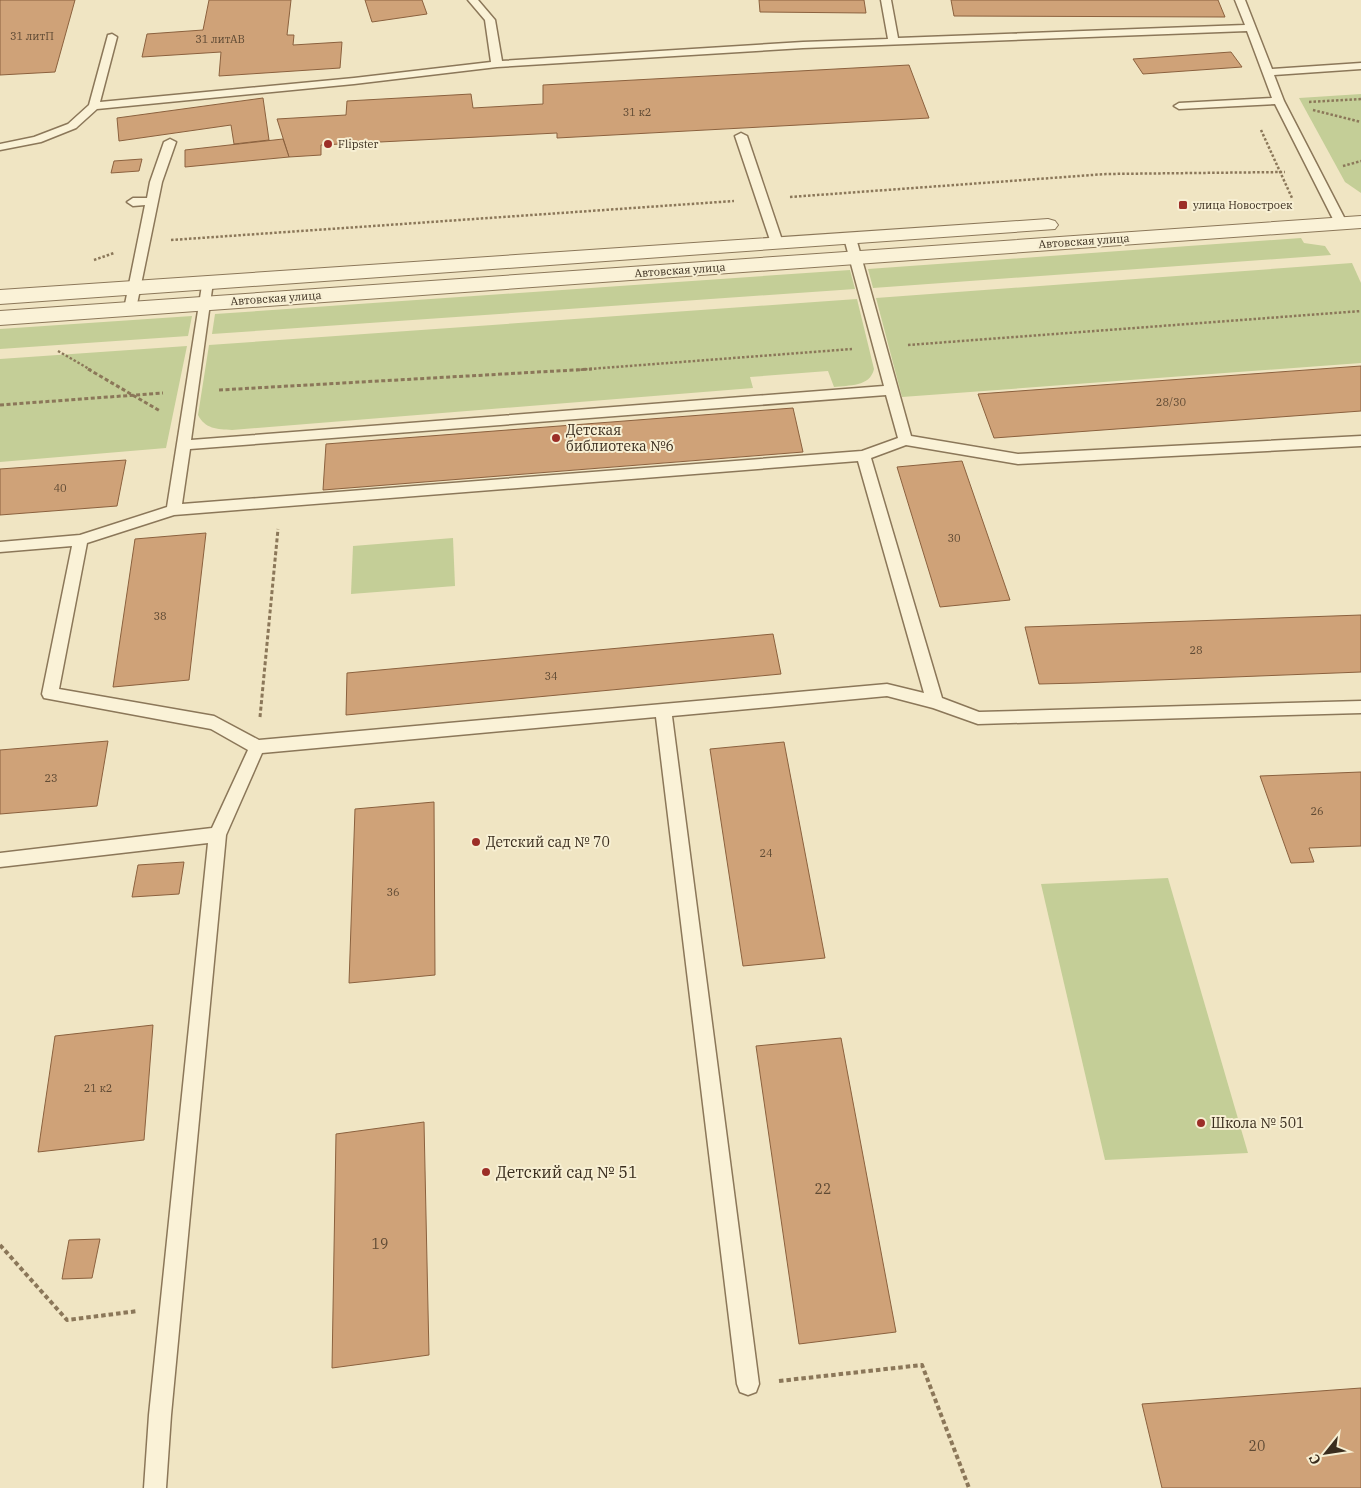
<svg xmlns="http://www.w3.org/2000/svg" width="1361" height="1488" font-family="'IBM Plex Serif',serif">
  <rect width="100%" height="100%" fill="#f0e5c3"/>
  <!-- green -->
  <g fill="#c4ce97">
    <path d="M1361,94V193L1345,182L1299,98Z"/>
    <path d="M1301,238L1304,243L1325,246L1331,255L873,288L868,269Z"/>
    <path d="M1352,263L1361,283V363L902,397L876,298Z"/>
    <path d="M850,270L855,289L212,334L215,314Z"/>
    <path d="M857,299L874,369C870,387 849,385 834,387L828,371L750,377L753,388L232,430C217,429 205,429 198,415L209,345Z"/>
    <path d="M192,316L188,336L0,349V329Z"/>
    <path d="M187,346L166,448L0,462V359Z"/>
    <path d="M453,538L455,586L351,594L353,546Z"/>
    <path d="M1168,878L1248,1153L1105,1160L1041,884Z"/>
  </g>
  <!-- building -->
  <g fill="#cfa278" stroke="#8b613e">
    <path d="M0,0H75L55,72L0,75Z"/>
    <path d="M209,0H291L287,35H294L293,45L342,42L340,68L219,76L221,52L142,57L147,34L203,30Z"/>
    <path d="M365,0H422L427,14L372,22Z"/>
    <path d="M759,0H864L866,13L760,12Z"/>
    <path d="M951,0H1218L1225,17L954,16Z"/>
    <path d="M1231,52L1242,67L1143,74L1133,59Z"/>
    <path d="M909,65L929,118L557,138V133L321,145V155L289,157L277,119L346,115L347,101L471,94L473,108L543,104V85Z"/>
    <path d="M263,98L269,140L234,144L231,125L119,141L117,118Z"/>
    <path d="M283,139L289,157L185,167V150Z"/>
    <path d="M142,159L139,171L111,173L114,161Z"/>
    <path d="M1361,366V411L994,438L978,394Z"/>
    <path d="M793,408L803,452L323,490L326,444Z"/>
    <path d="M126,460L117,506L0,515V469Z"/>
    <path d="M962,461L1010,600L940,607L897,467Z"/>
    <path d="M206,533L189,680L113,687L135,539Z"/>
    <path d="M1361,615V672L1081,683L1039,684L1025,627Z"/>
    <path d="M773,634L781,674L346,715L347,673Z"/>
    <path d="M108,741L97,806L0,814V750Z"/>
    <path d="M784,742L825,958L743,966L710,749Z"/>
    <path d="M1361,772V846L1309,848L1314,862L1291,863L1260,776Z"/>
    <path d="M434,802L435,975L349,983L355,809Z"/>
    <path d="M184,862L179,894L132,897L138,865Z"/>
    <path d="M153,1025L144,1140L38,1152L55,1036Z"/>
    <path d="M841,1038L896,1332L799,1344L756,1046Z"/>
    <path d="M424,1122L429,1355L332,1368L336,1134Z"/>
    <path d="M100,1239L92,1278L62,1279L69,1240Z"/>
    <path d="M1361,1388V1488H1162L1142,1404Z"/>
  </g>
  <g fill="none" stroke-linecap="round" stroke-linejoin="round">
    <defs>
      <g id="service">
        <path d="M468,0H478L495,20L502,61L803,42L888,39L881,0H891L898,38L1245,25L1235,0H1245L1272,69L1361,63V69L1274,75L1284,101L1347,223L1341,227L1335,223L1275,104L1179,109L1174,106L1179,103L1272,98L1247,31L803,48L497,67L354,84L97,109L76,128L41,142L0,150V144L34,137L68,124L89,105L108,35L112,34L117,37L100,102L354,78L491,62L485,20Z"/>
        <path d="M741,133L747,136L783,243L781,246L777,247L771,243L735,136Z"/>
        <path d="M170,139L176,142L162,182L136,309L130,313L124,309L145,205L133,206L127,202L133,198H147L150,182L164,142Z"/>
        <path d="M850,234L856,238L911,436L1018,454L1361,436V446L1018,464L906,445L871,458L942,698L979,712L1361,701V713L978,724L933,708L887,696L672,716L759,1384L756,1392L748,1395L740,1392L737,1384L656,717L262,753L226,835L171,1415L166,1488H144L149,1415L208,843L0,867V853L212,828L248,750L211,729L44,698L42,694L72,546L0,552V542L80,535L167,507L203,279L207,278L213,282L191,440L884,386L844,238ZM886,395L898,438L862,451L182,504L190,449ZM858,461L924,693L887,684L259,740L214,716L59,689L87,543L174,515Z"/>
      </g>
      <g id="minor">
        <path d="M1361,216V228L0,325V311Z"/>
        <path d="M1048,219L1055,221L1058,225L1055,229L0,304V290Z"/>
      </g>
    </defs>
    <!-- service casing -->
    <use href="#service" stroke="#8b7759" stroke-width="3"/>
    <!-- minor casing -->
    <use href="#minor" stroke="#8b7759" stroke-width="2"/>
    <!-- path-far2 -->
    <g stroke="#8b7759" stroke-width="2.5" stroke-dasharray="2.5 2" stroke-linecap="butt">
      <path d="M1309,102L1361,99"/>
      <path d="M1313,110L1361,122"/>
      <path d="M1261,130L1292,198"/>
      <path d="M1343,166L1361,161"/>
      <path d="M790,197L1106,174L1285,172"/>
      <path d="M171,240L734,201"/>
      <path d="M94,260L114,253"/>
      <path d="M908,345L1361,311"/>
      <path d="M58,351L91,370"/>
      <path d="M576,370L852,349"/>
    </g>
    <!-- path-far1 -->
    <g stroke="#8b7759" stroke-width="3" stroke-dasharray="4 2.5" stroke-linecap="butt">
      <path d="M88,369L160,411"/>
      <path d="M219,390L592,369"/>
      <path d="M0,405L163,393"/>
      <path d="M260,717L278,529"/>
    </g>
    <!-- path -->
    <g stroke="#8b7759" stroke-width="4" stroke-dasharray="4.5 3" stroke-linecap="butt">
      <path d="M0,1245L67,1320L138,1311"/>
      <path d="M779,1381L922,1365L969,1488"/>
    </g>
    <!-- service -->
    <use href="#service" fill="#faf2d7" fill-rule="evenodd"/>
    <!-- minor -->
    <use href="#minor" fill="#faf2d7" fill-rule="evenodd"/>
  </g>
  <!-- markers -->
  <g fill="#9c2e27" stroke="#f7efd3" stroke-width="2">
    <circle cx="328" cy="144" r="5"/>
    <rect x="1178" y="200" width="10" height="10" rx="2.5"/>
    <circle cx="556" cy="438" r="5"/>
    <circle cx="476" cy="842" r="5"/>
    <circle cx="1201" cy="1123" r="5"/>
    <circle cx="486" cy="1172" r="5"/>
  </g>
  <g text-anchor="middle" stroke-width="4" stroke-linejoin="round" paint-order="stroke">
    <!-- number labels -->
    <g font-size="11" fill="#5f4a34">
      <text x="32" y="40">31 литП</text>
      <text x="220" y="43">31 литАВ</text>
      <text x="637" y="116">31 к2</text>
      <text x="1171" y="406">28/30</text>
      <text x="60" y="492">40</text>
      <text x="954" y="542">30</text>
      <text x="160" y="620">38</text>
      <text x="1196" y="654">28</text>
      <text x="551" y="680">34</text>
      <text x="51" y="782">23</text>
      <text x="1317" y="815">26</text>
      <text x="766" y="857">24</text>
      <text x="393" y="896">36</text>
      <text x="98" y="1092">21 к2</text>
    </g>
    <!-- far-poi labels -->
    <g font-size="11" fill="#3a2d1e" stroke="#f7efd3" text-anchor="start">
      <text x="338" y="148">Flipster</text>
      <text x="1193" y="209">улица Новостроек</text>
    </g>
    <!-- far-street labels -->
    <g font-size="11" fill="#3a2d1e" stroke="#f7efd3">
      <text transform="translate(1084 241) rotate(-4)" y="4">Автовская улица</text>
      <text transform="translate(680 270) rotate(-4)" y="4">Автовская улица</text>
      <text transform="translate(276 298) rotate(-4)" y="4">Автовская улица</text>
    </g>
    <!-- poi labels -->
    <g font-size="14" fill="#3a2d1e" stroke="#f7efd3" text-anchor="start">
      <text x="566" y="435">Детская<tspan x="566" dy="16">библиотека №6</tspan></text>
      <text x="486" y="847">Детский сад № 70</text>
      <text x="1211" y="1128">Школа № 501</text>
    </g>
    <!-- near-number labels -->
    <g font-size="14" fill="#5f4a34">
      <text x="823" y="1194">22</text>
      <text x="380" y="1249">19</text>
      <text x="1257" y="1451">20</text>
    </g>
    <!-- near-poi labels -->
    <g font-size="16" fill="#3a2d1e" stroke="#f7efd3" text-anchor="start">
      <text x="496" y="1178">Детский сад № 51</text>
    </g>
  </g>
  <!-- north arrow -->
  <g transform="translate(1326 1453) rotate(240)" stroke="#f7efd3" stroke-width="4" paint-order="stroke">
  <path d="M0-4L9 19L0 12L-9 19Z" fill="#3a2d1e"/>
  <text y="-8" font-size="14" font-weight="bold" text-anchor="middle" fill="#3a2d1e">С</text>
  </g>
</svg>
